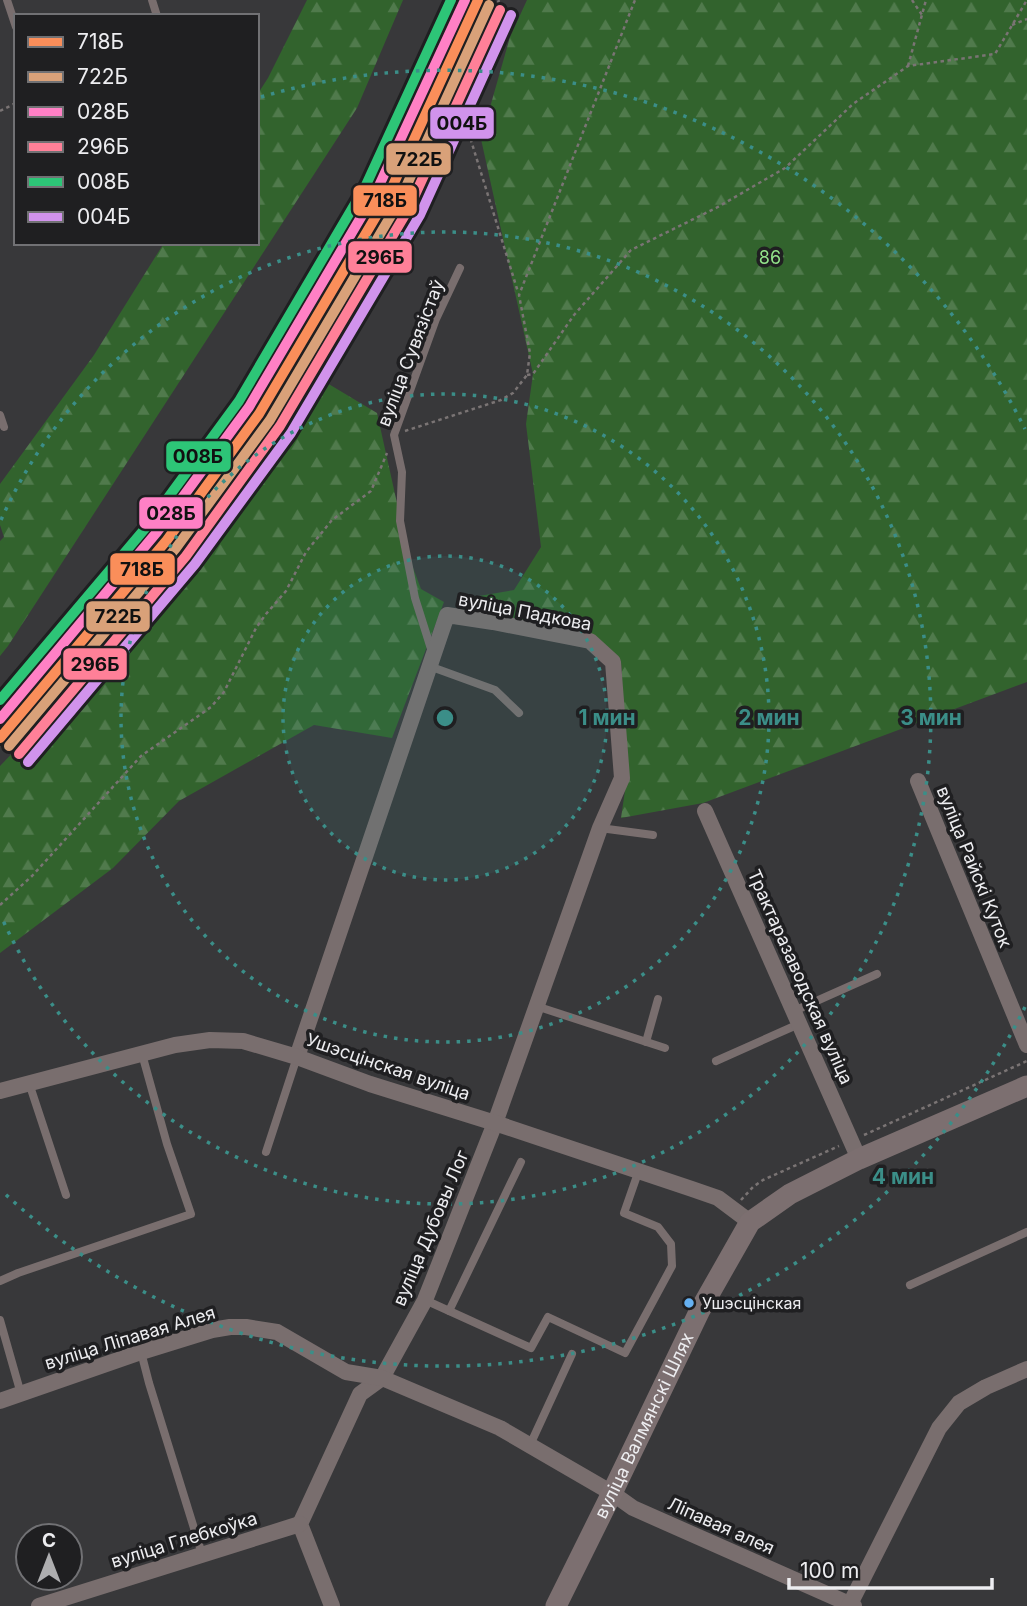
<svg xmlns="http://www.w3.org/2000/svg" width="1027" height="1606" font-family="Inter,sans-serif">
  <defs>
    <pattern id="forest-firs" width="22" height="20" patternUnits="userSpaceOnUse" patternTransform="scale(1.75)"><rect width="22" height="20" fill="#32632d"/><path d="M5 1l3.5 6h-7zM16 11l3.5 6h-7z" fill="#507a4c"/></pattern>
  </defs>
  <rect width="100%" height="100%" fill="#38383a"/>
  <!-- forest -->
  <g fill="url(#forest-firs)">
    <path d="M307,0H403L357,108L8,646L0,656V541L4,537L0,525V484L94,355L164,243H257V95L268,78Z"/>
    <path d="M527,0H1027V682L703,803L621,818L627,777L621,661L594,636L461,612L467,598L514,590L541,547L526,424L533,374L481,139L510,37Z"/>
    <path d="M312,374L377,413L409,557L421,589L444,602L392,738L314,725L179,801L113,868L0,953V766L54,710L187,544Z"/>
  </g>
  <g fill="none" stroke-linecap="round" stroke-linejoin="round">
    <!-- path -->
    <g stroke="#7a7474" stroke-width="2.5" stroke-dasharray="3.5 3.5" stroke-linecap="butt">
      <path d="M499,0L461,102L469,134L518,292"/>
      <path d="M912,0L922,15"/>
      <path d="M1012,25L1027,19"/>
      <path d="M908,66L926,0"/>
      <path d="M0,111L16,103"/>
      <path d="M527,375L533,374L574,315L631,250L716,208L785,168L853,104L908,66L995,54L1027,0"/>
      <path d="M405,431L501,400L513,393L527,375L530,353L519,295L635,0"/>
      <path d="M0,905L32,876L141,756L211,707L224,692L256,628L266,614L286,591L306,552L332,520L371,491L387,453"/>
      <path d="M864,1135L1027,1061"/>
      <path d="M741,1200L753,1187L763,1180L839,1146"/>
    </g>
    <!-- lane -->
    <g stroke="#796e6e" stroke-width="8">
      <path d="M7,0L16,27"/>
      <path d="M152,0L157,16"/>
      <path d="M0,415L4,427"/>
      <path d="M432,652L415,598L400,521L402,472L394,435L436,319L460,268"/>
      <path d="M429,666L495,690L519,713"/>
      <path d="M600,828L653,835"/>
      <path d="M536,1006L665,1048"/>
      <path d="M794,1011L877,974"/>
      <path d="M646,1042L658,999"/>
      <path d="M716,1061L799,1024"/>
      <path d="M29,1083L66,1195"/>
      <path d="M266,1152L297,1057"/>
      <path d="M0,1281L18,1273L191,1214L167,1144L142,1054"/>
      <path d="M910,1285L1027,1232"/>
      <path d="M425,1300L531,1348L548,1317L625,1353L672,1266L671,1244L658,1227L624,1213L639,1170"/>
      <path d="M449,1311L521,1162"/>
      <path d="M0,1320L21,1394"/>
      <path d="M141,1352L149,1383L202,1554"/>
      <path d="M530,1445L572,1354"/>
    </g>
    <!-- street -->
    <g stroke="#796e6e" stroke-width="16">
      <path d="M918,781L1027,1045"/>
      <path d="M705,811L859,1159"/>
      <path d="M297,1057L447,615L493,622L590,641L613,662L622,778L600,828L495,1123L425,1300L382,1378L360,1394L300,1524L332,1606"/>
      <path d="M0,1091L175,1045L210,1040L243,1041L297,1057L370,1084L495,1123L692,1189L718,1198L750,1222"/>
      <path d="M0,1401L141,1352L212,1330L230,1327H246L277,1332L346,1372L382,1378L500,1428L612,1493L633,1508L854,1606"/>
      <path d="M39,1606L300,1524"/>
      <path d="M849,1606L939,1428L959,1403L986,1387L1027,1369"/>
    </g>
    <!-- secondary -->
    <path stroke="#7c6f70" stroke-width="21" id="s1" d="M556,1606L612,1493L700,1310L750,1222L790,1194L859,1159L1027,1086"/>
    <defs>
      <path id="rail-1" d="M0,738L167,540L259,414L388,196L478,0"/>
      <path id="rail-2" d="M9,746L176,548L270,420L399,202L489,5"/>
      <path id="rail-3" d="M0,719L157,532L249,407L377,190L465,0"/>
      <path id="rail-4" d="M19,754L186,556L280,426L409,208L500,10"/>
      <path id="rail-5" d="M0,700L148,525L239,401L366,185L451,0"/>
      <path id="rail-6" d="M28,762L195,564L291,433L420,215L511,15"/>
    </defs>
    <!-- rail-1 casing -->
    <use href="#rail-1" stroke="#1f1f21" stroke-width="16"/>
    <!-- rail-2 casing -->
    <use href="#rail-2" stroke="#1f1f21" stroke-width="16"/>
    <!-- rail-3 casing -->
    <use href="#rail-3" stroke="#1f1f21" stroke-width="16"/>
    <!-- rail-4 casing -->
    <use href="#rail-4" stroke="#1f1f21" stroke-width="16"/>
    <!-- rail-5 casing -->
    <use href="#rail-5" stroke="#1f1f21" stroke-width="16"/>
    <!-- rail-6 casing -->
    <use href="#rail-6" stroke="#1f1f21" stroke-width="16"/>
    <!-- rail-1 -->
    <use href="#rail-1" stroke="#fa8e5a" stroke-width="10"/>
    <!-- rail-2 -->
    <use href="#rail-2" stroke="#d9a179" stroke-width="10"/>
    <!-- rail-3 -->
    <use href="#rail-3" stroke="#ff80c5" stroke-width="10"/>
    <!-- rail-4 -->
    <use href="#rail-4" stroke="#ff8098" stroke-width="10"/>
    <!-- rail-5 -->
    <use href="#rail-5" stroke="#2dc577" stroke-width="10"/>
    <!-- rail-6 -->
    <use href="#rail-6" stroke="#d193ec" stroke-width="10"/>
  </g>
  <!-- distance rings -->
  <circle cx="445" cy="718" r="162" fill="#3b8e88" fill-opacity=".12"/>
  <g fill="none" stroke="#3b8e88" stroke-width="3.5" stroke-dasharray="3.5 7">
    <circle cx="445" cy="718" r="162"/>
    <circle cx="445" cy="718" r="324"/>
    <path d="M1 520A486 486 0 1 1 1 916"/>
    <path d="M1025 1007A648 648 0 0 1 3 1192M261 97A648 648 0 0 1 1025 429"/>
  </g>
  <!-- markers -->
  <circle fill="#66b1f2" stroke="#1f1f21" stroke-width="2.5" cx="689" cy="1303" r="6"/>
  <g text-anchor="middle" stroke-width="7" stroke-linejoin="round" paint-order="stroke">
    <!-- bus labels -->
    <g font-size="16" fill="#ededf0" stroke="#1f1f21" text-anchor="start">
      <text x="702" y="1309">Ушэсцінская</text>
    </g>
    <!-- park labels -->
    <g font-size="18" fill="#93e38a" stroke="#1f1f21">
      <text x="770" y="264">86</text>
    </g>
    <!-- street labels -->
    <g font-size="18" fill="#ededf0" stroke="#1f1f21">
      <text transform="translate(411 353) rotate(-69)" y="6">вуліца Сувязістаў</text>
      <text transform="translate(525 612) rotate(11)" y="6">вуліца Падкова</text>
      <text transform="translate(974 867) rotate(68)" y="6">вуліца Райскі Куток</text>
      <text transform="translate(800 977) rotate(66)" y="6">Трактаразаводская вуліца</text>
      <text transform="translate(388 1067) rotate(19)" y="6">Ушэсцінская вуліца</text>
      <text transform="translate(431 1228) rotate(-67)" y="6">вуліца Дубовы Лог</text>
      <text transform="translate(130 1338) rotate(-17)" y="6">вуліца Ліпавая Алея</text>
      <text dy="6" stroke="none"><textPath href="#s1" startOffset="201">вуліца Валмянскі Шлях</textPath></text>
      <text transform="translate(721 1526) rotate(24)" y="6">Ліпавая алея</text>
      <text transform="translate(184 1540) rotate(-17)" y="6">вуліца Глебкоўка</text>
    </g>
  </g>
  <circle cx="445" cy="718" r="10" fill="#3b8e88" stroke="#1f1f21" stroke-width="3.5"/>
  <g font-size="21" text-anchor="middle" font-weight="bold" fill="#3b8e88" stroke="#1f1f21" stroke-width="7" stroke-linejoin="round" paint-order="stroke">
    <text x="607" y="725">1 мин</text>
    <text x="769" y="725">2 мин</text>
    <text x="931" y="725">3 мин</text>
    <text x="903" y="1184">4 мин</text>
  </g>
  <g stroke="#1f1f21" stroke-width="2.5">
    <rect x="429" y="106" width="66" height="34" rx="7" fill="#d193ec"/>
    <rect x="385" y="142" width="67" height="34" rx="7" fill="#d9a179"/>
    <rect x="352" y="184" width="66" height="33" rx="7" fill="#fa8e5a"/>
    <rect x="347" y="240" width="66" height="34" rx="7" fill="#ff8098"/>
    <rect x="165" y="440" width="67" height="33" rx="7" fill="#2dc577"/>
    <rect x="138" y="496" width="66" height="34" rx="7" fill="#ff80c5"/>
    <rect x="109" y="552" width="67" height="34" rx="7" fill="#fa8e5a"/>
    <rect x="85" y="600" width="66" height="33" rx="7" fill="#d9a179"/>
    <rect x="62" y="647" width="66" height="34" rx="7" fill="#ff8098"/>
  </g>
  <g font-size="19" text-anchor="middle" font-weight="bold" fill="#111">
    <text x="462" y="130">004Б</text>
    <text x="419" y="166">722Б</text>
    <text x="385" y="207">718Б</text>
    <text x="380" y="264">296Б</text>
    <text x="198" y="463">008Б</text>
    <text x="171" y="520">028Б</text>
    <text x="142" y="576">718Б</text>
    <text x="118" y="623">722Б</text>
    <text x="95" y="671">296Б</text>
  </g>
  <!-- legend -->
  <rect x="14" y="14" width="245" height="231" fill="#1f1f21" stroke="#717174" stroke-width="2"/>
  <rect x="28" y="37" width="35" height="10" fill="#fa8e5a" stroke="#717174" stroke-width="2"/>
  <text x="77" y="49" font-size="21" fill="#ededf0">718Б</text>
  <rect x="28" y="72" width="35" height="10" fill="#d9a179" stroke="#717174" stroke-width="2"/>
  <text x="77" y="84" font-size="21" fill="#ededf0">722Б</text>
  <rect x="28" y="107" width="35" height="10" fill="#ff80c5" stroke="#717174" stroke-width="2"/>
  <text x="77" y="119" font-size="21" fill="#ededf0">028Б</text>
  <rect x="28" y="142" width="35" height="10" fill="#ff8098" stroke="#717174" stroke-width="2"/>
  <text x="77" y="154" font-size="21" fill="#ededf0">296Б</text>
  <rect x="28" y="177" width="35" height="10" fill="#2dc577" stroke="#717174" stroke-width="2"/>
  <text x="77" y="189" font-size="21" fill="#ededf0">008Б</text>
  <rect x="28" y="212" width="35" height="10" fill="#d193ec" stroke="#717174" stroke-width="2"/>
  <text x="77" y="224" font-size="21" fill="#ededf0">004Б</text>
  <!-- north arrow -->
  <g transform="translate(49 1557)"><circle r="33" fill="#1f1f21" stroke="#717174" stroke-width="2"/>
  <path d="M0-5L12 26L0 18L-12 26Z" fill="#aeaeb0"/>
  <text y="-10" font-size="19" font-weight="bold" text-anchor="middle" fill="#ededf0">С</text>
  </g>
  <!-- scale -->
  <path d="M789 1578v10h203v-10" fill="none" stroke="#ededf0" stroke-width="3.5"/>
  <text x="800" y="1578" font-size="21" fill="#ededf0" stroke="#1f1f21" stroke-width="5" paint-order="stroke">100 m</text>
</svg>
